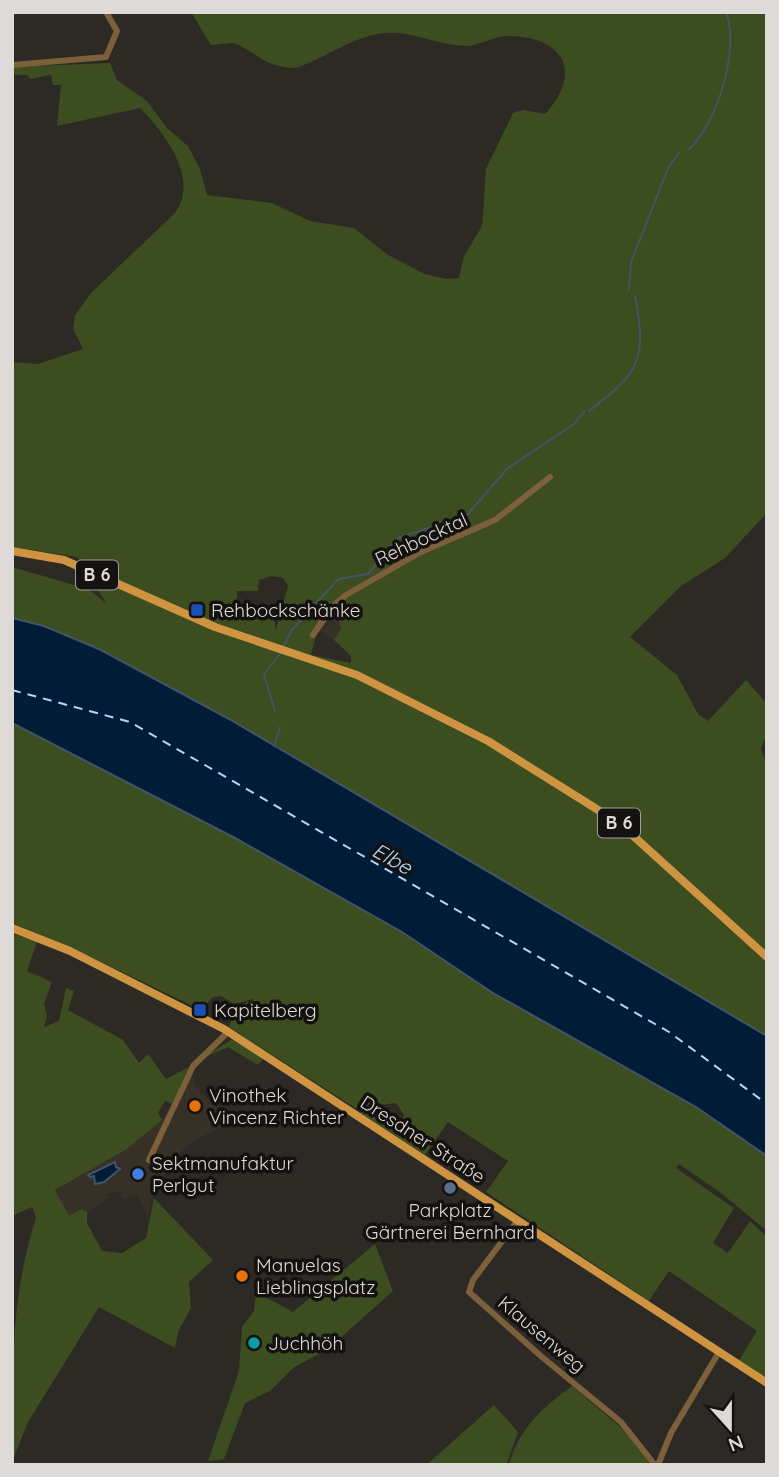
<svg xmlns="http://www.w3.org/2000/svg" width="779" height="1477" font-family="Quicksand,sans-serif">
  <rect width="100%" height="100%" fill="#2d2924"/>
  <!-- built -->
  <g fill="#373026">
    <path d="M337,608L341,629L334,640L320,631Z"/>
    <path d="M191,1071L196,1087L221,1111L212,1122L223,1125L185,1147L155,1189L148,1216L137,1195L122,1199L120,1191L107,1194L108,1198L87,1212L82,1210L69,1217L55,1190L127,1149L162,1120L179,1096Z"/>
  </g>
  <!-- green -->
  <g fill="#3c4d1f" fill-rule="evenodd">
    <path d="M191,12H767V513L725,558L681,586L630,637L677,675L698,714L708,721L746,680L767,704V733L761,749L767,766V1036L231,720L101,650L44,626L12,618V567L88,589L106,603L77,557L12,547V362L38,364L83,349L73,329L75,315L91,293L174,214C201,181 165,133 140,108L57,126L61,85H53L51,75L30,79L28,75H12V67L110,63L117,80L147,101L167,128L188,146L200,169L207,195L272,203L310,221L354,228L388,255L425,274L446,279L459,278L464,256L482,226L486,169L513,113L523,110L545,114C584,72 563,36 508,36C493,36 480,46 466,46C439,46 413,31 386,33C354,35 326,58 296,68C260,67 259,52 233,43L211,45ZM271,576L283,578L288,586L276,630L273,611L270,618L260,616L261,608H237V591H258L259,580ZM337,609L341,629L334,640L351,656V663L311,655L316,635Z"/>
    <path d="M12,723L235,838L402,932L493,993L696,1107L767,1156V1231L721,1193L679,1164L676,1168L734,1208L713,1243L728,1253L750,1221L767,1237V1383L737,1363L757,1331L669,1271L649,1301L486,1192L508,1161L448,1122L425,1155L360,1113C371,1105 386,1113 396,1122L402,1120L404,1115L396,1103L355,1108L229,1027L236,1006L257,998L234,1004L221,996L213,997L201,1010L72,948L12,923Z"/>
    <path d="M12,933L37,942L27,971L52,982L44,1003L47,1016L44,1027L59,1021L66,988L74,991L68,1010L123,1040L139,1063L148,1054L166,1079L189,1067L172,1104L165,1101L158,1113L162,1120L127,1149L55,1190L69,1216L82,1209L87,1212V1223L102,1251L122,1253L146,1238L154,1198L213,1260L189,1282L191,1308L178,1332L175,1348L99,1307L28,1422L12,1462C12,1379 10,1297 36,1218L32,1207L12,1216Z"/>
    <path d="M232,1039L263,1059L258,1065L228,1047L203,1058Z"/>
    <path d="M375,1244L393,1291L328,1349L293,1368L271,1390L245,1403L224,1459L208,1461L239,1371L242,1327L254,1311L256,1292L293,1312Z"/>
    <path d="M572,1386L637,1441L650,1465H509C518,1429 543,1407 572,1386Z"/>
    <path d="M494,1405L518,1432L506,1465H426Z"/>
  </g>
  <!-- water -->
  <g fill="#001c37" stroke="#425567" stroke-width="2">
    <path d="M12,618L44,626L101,650L231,720L767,1036V1156L696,1107L493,993L402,932L235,838L12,723Z"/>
    <path d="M115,1162L116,1167L120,1169L104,1182L95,1184L94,1176L90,1177L88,1175Z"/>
  </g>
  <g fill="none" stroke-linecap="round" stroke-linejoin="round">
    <!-- stream -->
    <g stroke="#425567" stroke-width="2">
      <path d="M688,150C717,125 740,49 726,12"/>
      <path d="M629,289L631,262L669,166L679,153"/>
      <path d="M589,411C640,372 647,360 635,296"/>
      <path d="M284,646L291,631L338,579L368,574L398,538L466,516L508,468L574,424L584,412"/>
      <path d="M275,711L264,674L280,654"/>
      <path d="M274,746L280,727"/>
    </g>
    <!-- ferry -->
    <path stroke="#b0d7fd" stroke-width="2" stroke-dasharray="9 7" stroke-linecap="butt" d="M12,690L130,722L669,1032L767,1104"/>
    <!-- minor -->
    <g stroke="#7c603b" stroke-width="6">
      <path d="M12,65L106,57L117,31L106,12"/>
      <path d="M313,635L331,608L346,595L421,552L495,520L550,477"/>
      <path d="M149,1160L193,1066L228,1032"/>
      <path d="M518,1220L473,1280L469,1292L542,1357L621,1422L655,1465"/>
      <path d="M658,1465L671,1433L719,1352"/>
    </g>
    <!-- major -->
    <g stroke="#cf9441" stroke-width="8">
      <path d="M12,551L64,560L215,627L357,675L488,741L619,823L767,957"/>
      <path d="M12,928L70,951L224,1029L767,1383"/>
    </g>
  </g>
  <!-- markers -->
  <g fill="#1a4fb4" stroke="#141210" stroke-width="2.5">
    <rect x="190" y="603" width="14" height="14" rx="3.5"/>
    <rect x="193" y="1003" width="14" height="14" rx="3.5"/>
  </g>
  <g fill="#e8710a" stroke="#141210" stroke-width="2.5">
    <circle cx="195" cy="1106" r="7"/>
    <circle cx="242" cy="1276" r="7"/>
  </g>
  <circle fill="#3f7fe0" stroke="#141210" stroke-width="2.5" cx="138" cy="1174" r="7"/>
  <circle fill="#5c6f8a" stroke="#141210" stroke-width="2.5" cx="450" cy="1188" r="7"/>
  <circle fill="#0f9aa8" stroke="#141210" stroke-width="2.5" cx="254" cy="1343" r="7"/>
  <g text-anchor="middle" stroke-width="7" stroke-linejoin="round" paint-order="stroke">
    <!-- shield labels -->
    <g fill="#141210" stroke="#a19e9b" stroke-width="2">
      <rect x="76" y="560.5" width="42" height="29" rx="5"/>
      <rect x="598" y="808.5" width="42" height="29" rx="5"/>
    </g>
    <g font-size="18" font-weight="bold" fill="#dddad7">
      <text x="97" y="581">B 6</text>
      <text x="619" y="829">B 6</text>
    </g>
    <!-- street labels -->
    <g font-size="19" fill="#dddad7" stroke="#141210">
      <text transform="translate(421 539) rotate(-25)" y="7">Rehbocktal</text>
      <text transform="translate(423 1139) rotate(33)" y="7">Dresdner Straße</text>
      <text transform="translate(542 1334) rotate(40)" y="7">Klausenweg</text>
    </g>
    <!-- poi labels -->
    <g font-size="19" fill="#dddad7" stroke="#141210" text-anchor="start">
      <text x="211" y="617">Rehbockschänke</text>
      <text x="214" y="1017">Kapitelberg</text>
      <text x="209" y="1102">Vinothek<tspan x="209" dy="22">Vincenz Richter</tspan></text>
      <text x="152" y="1170">Sektmanufaktur<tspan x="152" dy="22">Perlgut</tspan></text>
      <text x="450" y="1217" text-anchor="middle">Parkplatz<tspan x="450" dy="22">Gärtnerei Bernhard</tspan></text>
      <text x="256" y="1272">Manuelas<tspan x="256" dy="22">Lieblingsplatz</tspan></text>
      <text x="268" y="1350">Juchhöh</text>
    </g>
    <!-- water labels -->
    <g font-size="21" font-style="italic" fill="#b0d7fd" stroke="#141210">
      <text transform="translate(392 859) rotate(29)" y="7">Elbe</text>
    </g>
  </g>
  <!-- border -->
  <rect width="779" height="1477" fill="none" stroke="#dddad7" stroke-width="28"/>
  <!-- north arrow -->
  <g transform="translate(730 1428) rotate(159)" stroke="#141210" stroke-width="5" paint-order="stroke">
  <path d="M0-5L12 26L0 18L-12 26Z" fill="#dddad7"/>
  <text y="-10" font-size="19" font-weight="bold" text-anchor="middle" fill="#dddad7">N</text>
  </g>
</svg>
